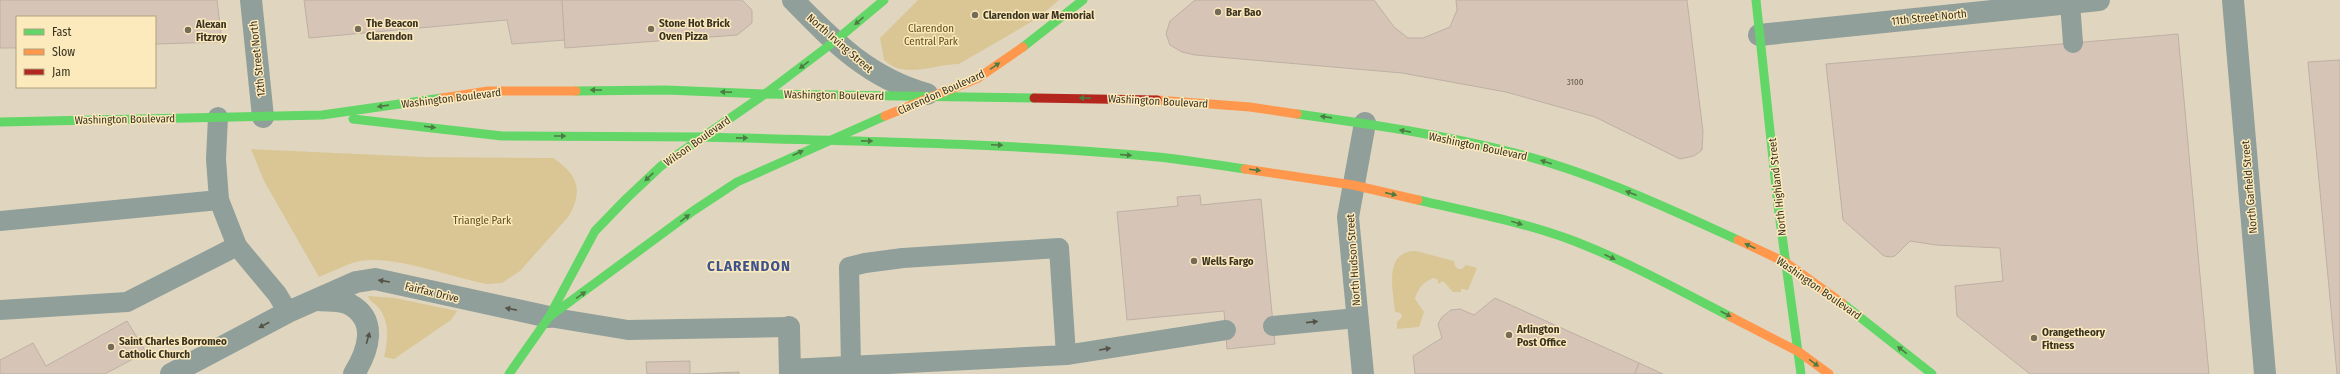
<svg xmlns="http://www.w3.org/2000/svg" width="2340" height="374" font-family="'Fira Sans Condensed',sans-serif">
  <rect width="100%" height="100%" fill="#e0d6bf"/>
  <!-- green -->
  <g fill="#dac694">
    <path d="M918,0H1059L1038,18L959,64C940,64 917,74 897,68C893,67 888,63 884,60L880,38Z"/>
    <path d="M251,149L424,157L553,158C577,174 584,189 569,216L520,271L502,283L487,284C450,277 395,255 360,261C346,264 332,272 319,277L264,181Z"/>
    <path d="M1416,251L1454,261L1455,266L1458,269H1462L1466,265L1477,268L1468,290L1461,289V292H1453L1443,281L1438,284V280L1434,278C1423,282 1418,288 1415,299L1424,312L1419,327L1397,329V322L1402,317L1401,313L1395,312C1393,290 1383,251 1416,251Z"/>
    <path d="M368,296L395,298L457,311L451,320L394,359L384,357C388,341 390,321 378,307C374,302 370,303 368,296Z"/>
  </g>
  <!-- building -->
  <g fill="#d6c4b7" stroke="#bdb0a4">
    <path d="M0,0H217L222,42L155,44V17H17V48H0Z"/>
    <path d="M304,0H562L565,40L512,44L507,20L309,38Z"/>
    <path d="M562,0H742L752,10V23L737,35L565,48Z"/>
    <path d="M1195,0H1374L1394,27L1408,38H1423L1450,27L1457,10L1456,0H1687L1703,132L1702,150L1694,156L1680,159L1595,117L1506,92L1402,73L1195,55L1182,52L1170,45L1166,34L1170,21Z"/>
    <path d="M2178,34L2209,374H2030L1957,316L1955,286L2003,281L2000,248L1936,245L1910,241L1895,256L1890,257L1884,256L1843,220L1826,64Z"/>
    <path d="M2340,60V374H2337L2308,62Z"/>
    <path d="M1200,195L1201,205L1261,199L1275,344L1227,349L1224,311L1127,320L1117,212L1178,206L1177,197Z"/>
    <path d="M1495,298L1639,363L1635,374H1415L1413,356L1442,338L1438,324L1442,317L1451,310L1460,309L1474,315Z"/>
    <path d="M127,321L146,352L105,374H0V360L33,343L46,366Z"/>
    <path d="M690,361V374H647L646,362Z"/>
    <path d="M1639,363L1663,374H1635Z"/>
    <path d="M739,372V374H691Z"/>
  </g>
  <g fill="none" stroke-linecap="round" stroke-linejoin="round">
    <!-- lane -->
    <g stroke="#909f9a" stroke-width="20">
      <path d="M2070,3L2073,43"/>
      <path d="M219,200L237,246"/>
      <path d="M0,221L219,200L216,159L218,117"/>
      <path d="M0,310L127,302L237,246L277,294L288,312"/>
      <path d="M549,317L628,330L789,327"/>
      <path d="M1273,326L1357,318"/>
      <path d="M1066,355L1226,330"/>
      <path d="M790,369L829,367L1066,355L1059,248L903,258L865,263L849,267L851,366"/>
    </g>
    <!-- street -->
    <g stroke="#909f9a" stroke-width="22">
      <path d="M251,0L263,117"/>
      <path d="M793,0C834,42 869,78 927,94"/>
      <path d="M2233,0L2265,374"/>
      <path d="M1759,35L2099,0"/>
      <path d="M318,300C327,301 341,300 349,304C379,320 368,351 354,374"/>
      <path d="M789,327L790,374"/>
      <path d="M171,374L288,312L356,282L375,279L549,317"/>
      <path d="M1363,374L1348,217L1365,123"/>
    </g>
    <!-- fast -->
    <g stroke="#63d668" stroke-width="9">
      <path d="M1756,0L1778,206L1801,374"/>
      <path d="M1023,47L1083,0"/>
      <path d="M576,91L666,90L765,94"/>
      <path d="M765,94L1034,98"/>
      <path d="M1297,114C1370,124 1444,135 1515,153C1593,173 1665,207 1738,240"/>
      <path d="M353,119L502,136L703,137"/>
      <path d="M0,122L322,115L442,98"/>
      <path d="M703,137C855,141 1007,143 1158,157C1187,160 1216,165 1245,169"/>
      <path d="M1418,200C1470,212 1524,222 1574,241C1628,262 1679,290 1731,317"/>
      <path d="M1842,303L1932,374"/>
      <path d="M549,317L693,211L737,182L885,116"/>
      <path d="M509,374L549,317L595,231L626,199L661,166L765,94L835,41L884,0"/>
    </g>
    <!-- slow -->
    <g stroke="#ff974d" stroke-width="9">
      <path d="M442,98L488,91H576"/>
      <path d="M1157,100L1250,107L1297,114"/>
      <path d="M885,116L978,78L1023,47"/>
      <path d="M1245,169L1353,185L1418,200"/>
      <path d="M1738,240L1785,262L1842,303"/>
      <path d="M1731,317L1799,352L1829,374"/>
    </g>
    <!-- jam -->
    <path stroke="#b3261e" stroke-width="9" d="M1034,98L1157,100"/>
  </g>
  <!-- one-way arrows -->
  <defs><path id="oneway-solid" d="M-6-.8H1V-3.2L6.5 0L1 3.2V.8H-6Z"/></defs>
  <g fill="#4c7c41">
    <use href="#oneway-solid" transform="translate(859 21) rotate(140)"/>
    <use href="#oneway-solid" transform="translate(804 65) rotate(143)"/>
    <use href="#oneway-solid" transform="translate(995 66) rotate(-34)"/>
    <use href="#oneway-solid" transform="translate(596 90) rotate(180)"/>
    <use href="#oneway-solid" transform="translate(726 92) rotate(-178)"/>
    <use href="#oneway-solid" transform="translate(1085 98) rotate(-179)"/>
    <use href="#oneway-solid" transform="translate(383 106) rotate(172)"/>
    <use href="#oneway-solid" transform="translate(1326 117) rotate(-172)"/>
    <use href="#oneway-solid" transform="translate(430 127) rotate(7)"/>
    <use href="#oneway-solid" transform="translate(1405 131) rotate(-169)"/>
    <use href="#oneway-solid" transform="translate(560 136)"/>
    <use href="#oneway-solid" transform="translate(742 138) rotate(1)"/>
    <use href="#oneway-solid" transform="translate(867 141) rotate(1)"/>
    <use href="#oneway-solid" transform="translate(997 145) rotate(3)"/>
    <use href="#oneway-solid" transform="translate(798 153) rotate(-24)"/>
    <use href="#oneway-solid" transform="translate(1126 155) rotate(5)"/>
    <use href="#oneway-solid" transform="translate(1546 162) rotate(-163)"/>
    <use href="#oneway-solid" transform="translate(1255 170) rotate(7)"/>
    <use href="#oneway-solid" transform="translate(649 177) rotate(137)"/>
    <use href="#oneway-solid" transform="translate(1631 193) rotate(-159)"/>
    <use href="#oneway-solid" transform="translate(1391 194) rotate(13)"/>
    <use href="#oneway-solid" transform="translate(685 218) rotate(-37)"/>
    <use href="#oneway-solid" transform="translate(1517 223) rotate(17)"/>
    <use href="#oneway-solid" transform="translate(1750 246) rotate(-155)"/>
    <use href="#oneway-solid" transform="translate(1610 257) rotate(24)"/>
    <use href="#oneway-solid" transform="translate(581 295) rotate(-35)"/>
    <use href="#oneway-solid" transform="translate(1726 314) rotate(28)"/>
    <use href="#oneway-solid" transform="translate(1902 350) rotate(-142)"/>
    <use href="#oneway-solid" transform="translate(1814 363) rotate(36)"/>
  </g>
  <g fill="#545345">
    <use href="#oneway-solid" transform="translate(384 281) rotate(-171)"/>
    <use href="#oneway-solid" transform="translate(511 309) rotate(-169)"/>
    <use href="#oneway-solid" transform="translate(1312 322) rotate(-6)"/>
    <use href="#oneway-solid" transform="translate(264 325) rotate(152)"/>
    <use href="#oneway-solid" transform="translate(368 338) rotate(-74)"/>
    <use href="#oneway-solid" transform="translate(1105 349) rotate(-9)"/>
  </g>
  <!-- markers -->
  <g fill="#746c58" stroke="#fceabd" stroke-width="1.5">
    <circle cx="1218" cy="12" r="4"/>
    <circle cx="975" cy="15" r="4"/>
    <circle cx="358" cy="29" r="4"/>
    <circle cx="651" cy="29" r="4"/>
    <circle cx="188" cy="30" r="4"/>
    <circle cx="1194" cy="261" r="4"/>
    <circle cx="1509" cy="335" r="4"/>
    <circle cx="2034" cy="338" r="4"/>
    <circle cx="111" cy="347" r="4"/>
  </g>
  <g text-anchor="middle" stroke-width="3" stroke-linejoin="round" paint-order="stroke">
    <!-- number labels -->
    <g font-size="9" fill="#645a49">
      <text x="1575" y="85">3100</text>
    </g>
    <!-- poi labels -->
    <g font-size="11" font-weight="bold" fill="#3a3321" stroke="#fceabd" text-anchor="start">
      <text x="1226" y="16">Bar Bao</text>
      <text x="983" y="19">Clarendon war Memorial</text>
      <text x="366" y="27">The Beacon<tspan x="366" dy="13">Clarendon</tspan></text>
      <text x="659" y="27">Stone Hot Brick<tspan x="659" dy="13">Oven Pizza</tspan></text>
      <text x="196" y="28">Alexan<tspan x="196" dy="13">Fitzroy</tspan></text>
      <text x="1202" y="265">Wells Fargo</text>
      <text x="1517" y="333">Arlington<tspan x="1517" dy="13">Post Office</tspan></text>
      <text x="2042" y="336">Orangetheory<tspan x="2042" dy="13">Fitness</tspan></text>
      <text x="119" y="345">Saint Charles Borromeo<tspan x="119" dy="13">Catholic Church</tspan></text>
    </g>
    <!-- street labels -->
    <g font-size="11" fill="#3a3321" stroke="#fceabd">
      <text transform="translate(1929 17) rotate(-6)" y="4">11th Street North</text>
      <text transform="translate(840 43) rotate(41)" y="4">North Irving Street</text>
      <text transform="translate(257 59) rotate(-96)" y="4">12th Street North</text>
      <text transform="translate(941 92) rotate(-24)" y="4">Clarendon Boulevard</text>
      <text transform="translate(834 95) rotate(1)" y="4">Washington Boulevard</text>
      <text transform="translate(451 98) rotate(-7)" y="4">Washington Boulevard</text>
      <text transform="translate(1158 101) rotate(3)" y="4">Washington Boulevard</text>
      <text transform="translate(125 119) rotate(-1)" y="4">Washington Boulevard</text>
      <text transform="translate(697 141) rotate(-35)" y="4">Wilson Boulevard</text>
      <text transform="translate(1478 146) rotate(12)" y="4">Washington Boulevard</text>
      <text transform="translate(1777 187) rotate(-96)" y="4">North Highland Street</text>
      <text transform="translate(2249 187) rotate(-95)" y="4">North Garfield Street</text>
      <text transform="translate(1353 260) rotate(-94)" y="4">North Hudson Street</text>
      <text transform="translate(1819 288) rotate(35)" y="4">Washington Boulevard</text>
      <text transform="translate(432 292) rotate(14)" y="4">Fairfax Drive</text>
    </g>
    <!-- park labels -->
    <g font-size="11" fill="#604d19" stroke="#fceabd">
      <text x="931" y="32">Clarendon<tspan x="931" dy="13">Central Park</tspan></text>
      <text x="482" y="224">Triangle Park</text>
    </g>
    <!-- district labels -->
    <g font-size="15" font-weight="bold" letter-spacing="1" fill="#3e528d" stroke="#fceabd">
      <text x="749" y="271">CLARENDON</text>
    </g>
  </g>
  <!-- legend -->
  <rect x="16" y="16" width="140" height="72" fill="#fceabd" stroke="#aea17f"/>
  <rect x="24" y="29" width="20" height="6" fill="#63d668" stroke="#aea17f"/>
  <text x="52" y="36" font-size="12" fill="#3a3321">Fast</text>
  <rect x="24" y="49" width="20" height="6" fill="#ff974d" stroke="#aea17f"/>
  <text x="52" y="56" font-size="12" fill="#3a3321">Slow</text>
  <rect x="24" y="69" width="20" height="6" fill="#b3261e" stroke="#aea17f"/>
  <text x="52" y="76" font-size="12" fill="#3a3321">Jam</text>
</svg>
